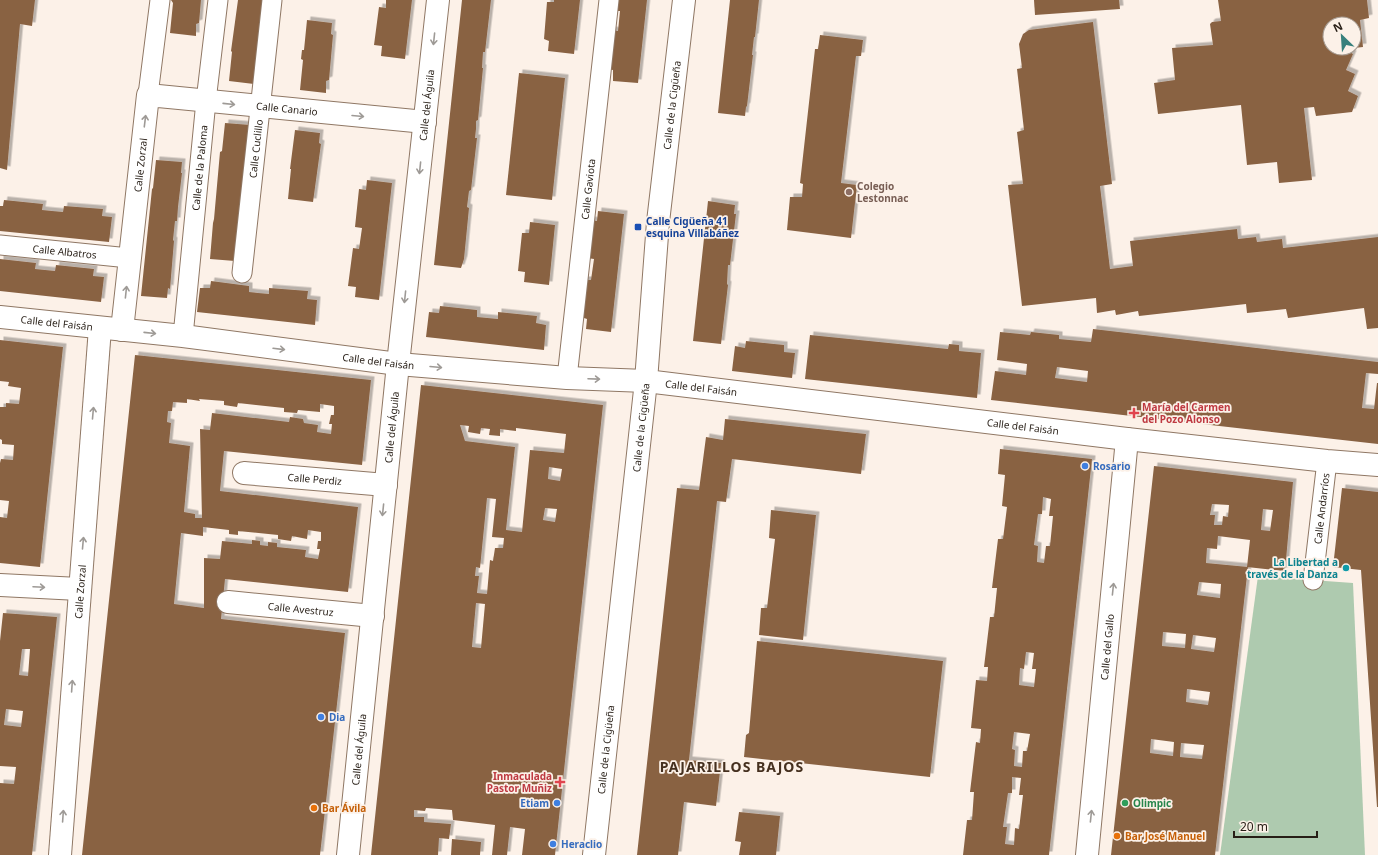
<svg xmlns="http://www.w3.org/2000/svg" width="1378" height="855" font-family="'Noto Sans',sans-serif">
  <defs>
    <filter id="shadow"><feDropShadow dx="3.5" dy="-3.5" stdDeviation="0" flood-color="#0004"/></filter>
  </defs>
  <rect width="100%" height="100%" fill="#fcf1e8"/>
  <!-- green -->
  <path fill="#aecaaf" d="M1258,576L1353,583L1365,855H1220Z"/>
  <!-- building -->
  <g fill="#896243" fill-rule="evenodd" filter="url(#shadow)">
    <path d="M0,0H35L32,26L20,24L7,170L0,168Z"/>
    <path d="M171,0H201L199,23L196,24V36L170,33L173,3Z"/>
    <path d="M238,0H265L254,84L229,81L232,52L231,51Z"/>
    <path d="M386,0H412L405,59L381,56L382,46L374,45L379,7L386,8Z"/>
    <path d="M462,0H491L485,52H483L482,68H483L478,120L476,121V129L475,138H477L471,190L469,191L467,207L469,208L464,259L461,268L434,265Z"/>
    <path d="M554,0H580L574,54L548,51L549,41L544,39L547,2H554Z"/>
    <path d="M615,0H647L638,83L613,81V70L607,69L612,30L618,31L620,11H614Z"/>
    <path d="M730,0H759L755,37H754L752,55H753L747,106L746,107L745,116L718,113Z"/>
    <path d="M1034,0H1119L1120,9L1035,15Z"/>
    <path d="M1218,0H1367L1369,18L1360,20L1363,47L1354,48V24H1330V48H1348L1344,49L1353,54L1346,70L1355,74L1348,91L1358,96L1352,112L1316,116L1314,107L1304,108L1312,180L1279,183L1277,162L1247,165L1241,105L1158,114L1154,83L1175,80L1172,48L1213,45L1210,24L1212,22L1221,21Z"/>
    <path d="M307,20L332,23L331,34L333,35L329,80L326,81V93L300,90L303,60L301,59L302,50H304Z"/>
    <path d="M1093,22L1112,184L1100,186L1110,269L1133,266L1130,241L1237,229L1238,239L1256,237L1257,242L1282,239L1283,248L1378,237V328L1367,329L1364,308L1288,318L1286,309L1247,313L1246,304L1139,316L1138,311L1116,315L1115,310L1097,313L1096,298L1022,306L1008,185L1023,184L1017,132L1024,130L1017,69L1022,68L1019,44L1023,34L1029,30Z"/>
    <path d="M820,35L863,40L861,56H856L841,183L857,185L851,238L787,230L790,197H802L803,184L800,183L815,49H818Z"/>
    <path d="M519,73L565,78L552,200L506,195Z"/>
    <path d="M225,123L250,125L235,261L210,259L213,223L214,219L220,152L222,151Z"/>
    <path d="M295,130L320,133L319,143L321,144L313,202L288,199L291,169H290Z"/>
    <path d="M156,160L182,162L181,173H182L178,207L177,221H175L173,240L174,241L170,289L168,288L167,298L141,296L152,189L153,188Z"/>
    <path d="M367,180L392,183L379,300L355,297L356,287L348,286L353,248L359,249L362,228L355,227L359,189L366,190Z"/>
    <path d="M4,200L43,204L42,210L52,211L63,212L64,206L103,209L102,216L112,217L109,242L0,231V206H3Z"/>
    <path d="M708,201L735,205L734,214H736L730,265H728L727,284L728,285L721,344L693,341Z"/>
    <path d="M598,211L624,214L611,332L586,329L587,319L581,317L584,280H591L594,259L587,258L591,220L597,221Z"/>
    <path d="M530,222L555,225L549,285L524,282L525,272L518,271L522,233H529Z"/>
    <path d="M0,259L36,263L35,269L55,271L56,265L94,269L93,276L104,277L101,302L0,291Z"/>
    <path d="M211,281L249,286V292L258,293L269,294V288L308,291L307,299L317,300L315,325L197,312L200,288H210Z"/>
    <path d="M440,306L477,310V317L498,319V312L537,316L536,323L546,325L544,350L426,337L429,312L439,313Z"/>
    <path d="M1093,329L1378,362V374L1366,373L1362,408L1374,409L1377,383H1378V444L991,400L995,371L1026,375L1027,364L997,360L1000,332L1030,335L1031,332L1059,335V339L1091,342ZM1057,367L1088,371L1087,382L1055,378Z"/>
    <path d="M810,335L948,349L949,344L959,345V351L981,353L977,398L805,379Z"/>
    <path d="M0,340L63,347L40,567L0,563V517L7,518L9,501L0,500V463L1,459L13,460L14,445L2,444V440L0,439V407H6V403L19,404L21,388L8,386L9,382L0,381Z"/>
    <path d="M746,341L784,345V352L795,353L792,378L732,371L735,346L745,348Z"/>
    <path d="M135,355L371,380L362,465L224,451L220,491L358,507L348,592L225,579L221,619L345,633L320,855H82ZM187,399L200,401L199,399L224,401V405L237,407L238,403L284,408V412L297,413L298,410L320,412V404L334,406V415H331L329,424H332L331,434L317,432L318,425L304,423L303,419L290,417L289,422L212,413L210,430L200,429L202,518H195V514L184,512L190,446L169,443L171,423L167,422L168,411H172L173,402L187,403ZM203,527L229,530V534L238,535V531L278,535V539L291,541L292,536L307,539L308,530L321,532V541H318L317,549H320L318,559L305,557L306,550L277,547V543L268,542V546L260,545V541L252,540V544L222,541L220,559L204,558V608L174,604L181,533L203,536Z"/>
    <path d="M421,385L603,405L555,855H522L525,829L510,827L507,855H492L495,825L453,820L452,810L426,808L425,811L414,810V817H424V822L451,824L449,839L439,838L438,855H371ZM460,425L469,426L468,432L480,434L481,428L490,429L489,435L500,436V429L516,431V428L566,434L564,453L530,450L522,532L506,530L515,447L465,441ZM549,467L562,469L560,481L548,479ZM487,498L496,499L492,537L504,538L503,548H495L493,561L490,560L487,594L477,593L479,576H475L476,567L480,568ZM545,508L557,509L555,522L543,520ZM476,603L485,604L481,648L472,647Z"/>
    <path d="M725,419L866,434L861,474L732,459L726,502L717,501L689,760L721,763L716,806L684,802L678,855H637L677,488L699,490L706,437L723,440Z"/>
    <path d="M1000,449L1092,459L1049,855H963L967,820H972L974,792H970L976,742L980,743L981,729L971,728L976,680L987,681L988,667H984L990,617H994L997,588H992L998,539H1003L1007,507L1002,506L1005,475L998,474ZM1043,497L1051,499L1049,516H1053L1050,546H1046L1044,563L1037,562L1038,546L1034,545L1038,514H1042ZM1026,652L1034,653L1032,669H1036L1034,687L1019,685L1020,668L1024,669ZM1014,732L1030,734L1027,751H1023L1022,767L1014,766L1015,750L1012,749ZM1012,777L1021,778L1019,795H1023L1019,829L1015,828L1014,845L1005,844L1007,827H1003L1008,793H1012Z"/>
    <path d="M1154,466L1293,482L1285,571L1247,567L1250,540L1218,536L1217,549L1207,548L1206,563L1248,567L1215,855H1111ZM1212,504L1229,505L1228,517L1223,516L1222,525H1214L1215,515H1210ZM1263,509L1273,510L1270,531L1261,530ZM1199,582L1221,584L1220,598L1197,595ZM1163,632L1186,634L1185,648L1162,646ZM1193,635L1216,638L1214,652L1191,649ZM1187,689L1210,692L1208,705L1186,702ZM1151,739L1174,742L1173,756L1150,753ZM1181,743L1204,745L1202,759L1180,757Z"/>
    <path d="M1342,488L1378,492V807H1377L1361,570L1333,567Z"/>
    <path d="M771,510L816,515L803,640L759,635L761,608H767L775,539L769,538Z"/>
    <path d="M3,613L57,617L32,855H0V783L14,784L16,767L0,766V641ZM22,649H30L28,676L19,675ZM6,709L23,711L21,727L4,725Z"/>
    <path d="M757,641L943,661L930,777L744,757L746,735L749,733Z"/>
    <path d="M739,812L780,816L776,855H739L741,842L735,841Z"/>
    <path d="M452,839L481,842L480,855H451Z"/>
  </g>
  <g fill="none" stroke-linecap="round" stroke-linejoin="round">
    <defs>
      <g id="pedestrian">
        <path d="M148,95L160,0"/>
        <path id="s1" d="M0,245L129,258"/>
        <path id="s2" d="M242,273L272,0"/>
        <path id="s3" d="M183,336L206,101L218,0"/>
        <path id="s4" d="M567,378L609,0"/>
        <path id="s5" d="M1313,580L1327,461"/>
      </g>
      <g id="minor">
        <path id="s6" d="M0,317L183,336L398,364L567,378L646,381L1127,439L1327,461L1378,465"/>
        <path id="s7" d="M122,330L148,95L425,122"/>
        <path id="s8" d="M244,473L386,485"/>
        <path d="M0,585L79,589"/>
        <path id="s9" d="M228,602L373,616"/>
        <path id="s10" d="M60,855L100,328"/>
        <path id="s11" d="M348,855L398,364L438,0"/>
        <path id="s12" d="M1087,855L1127,439"/>
      </g>
      <g id="tertiary">
        <path id="s13" d="M594,855L646,381L658,222L684,0"/>
      </g>
    </defs>
    <!-- pedestrian casing -->
    <use href="#pedestrian" stroke="#8f7764" stroke-width="21"/>
    <!-- minor casing -->
    <use href="#minor" stroke="#8f7764" stroke-width="24"/>
    <!-- tertiary casing -->
    <use href="#tertiary" stroke="#8f7764" stroke-width="24"/>
    <!-- pedestrian -->
    <use href="#pedestrian" stroke="#fff" stroke-width="19"/>
    <!-- minor -->
    <use href="#minor" stroke="#fff" stroke-width="22"/>
    <!-- tertiary -->
    <use href="#tertiary" stroke="#fff" stroke-width="22"/>
  </g>
  <!-- one-way arrows -->
  <defs><path id="oneway-shaft" d="M-6 0H5M1.5-3L5.5 0L1.5 3" fill="none" stroke-width="1.6" stroke-linecap="round" stroke-linejoin="round"/></defs>
  <g stroke="#9e9a96">
    <use href="#oneway-shaft" transform="translate(434 39) rotate(96)"/>
    <use href="#oneway-shaft" transform="translate(229 104) rotate(6)"/>
    <use href="#oneway-shaft" transform="translate(358 116) rotate(5)"/>
    <use href="#oneway-shaft" transform="translate(145 121) rotate(-83)"/>
    <use href="#oneway-shaft" transform="translate(420 168) rotate(96)"/>
    <use href="#oneway-shaft" transform="translate(126 292) rotate(-84)"/>
    <use href="#oneway-shaft" transform="translate(405 297) rotate(96)"/>
    <use href="#oneway-shaft" transform="translate(150 333) rotate(6)"/>
    <use href="#oneway-shaft" transform="translate(279 349) rotate(7)"/>
    <use href="#oneway-shaft" transform="translate(436 367) rotate(5)"/>
    <use href="#oneway-shaft" transform="translate(594 379) rotate(2)"/>
    <use href="#oneway-shaft" transform="translate(93 413) rotate(-85)"/>
    <use href="#oneway-shaft" transform="translate(383 510) rotate(96)"/>
    <use href="#oneway-shaft" transform="translate(83 543) rotate(-85)"/>
    <use href="#oneway-shaft" transform="translate(39 587) rotate(3)"/>
    <use href="#oneway-shaft" transform="translate(1113 589) rotate(-84)"/>
    <use href="#oneway-shaft" transform="translate(72 686) rotate(-86)"/>
    <use href="#oneway-shaft" transform="translate(63 816) rotate(-86)"/>
    <use href="#oneway-shaft" transform="translate(1091 816) rotate(-84)"/>
  </g>
  <!-- markers -->
  <circle fill="#8d6e63" stroke="#fcf1e8" stroke-width="1.5" cx="849" cy="192" r="4"/>
  <rect fill="#1a4fb4" stroke="#fcf1e8" stroke-width="1.5" x="634" y="223" width="8" height="8" rx="2"/>
  <g fill="#e0444e" stroke="#fcf1e8" stroke-width="1.5">
    <path d="M1132 407h4v4h4v4h-4v4h-4v-4h-4v-4h4z"/>
    <path d="M558 776h4v4h4v4h-4v4h-4v-4h-4v-4h4z"/>
  </g>
  <g fill="#3f7fe0" stroke="#fcf1e8" stroke-width="1.5">
    <circle cx="1085" cy="466" r="4"/>
    <circle cx="321" cy="717" r="4"/>
    <circle cx="557" cy="803" r="4"/>
    <circle cx="553" cy="844" r="4"/>
  </g>
  <circle fill="#0f9aa8" stroke="#fcf1e8" stroke-width="1.5" cx="1346" cy="568" r="4"/>
  <circle fill="#2e9e5b" stroke="#fcf1e8" stroke-width="1.5" cx="1125" cy="803" r="4"/>
  <g fill="#e8710a" stroke="#fcf1e8" stroke-width="1.5">
    <circle cx="314" cy="808" r="4"/>
    <circle cx="1117" cy="836" r="4"/>
  </g>
  <g text-anchor="middle" stroke-width="3.5" stroke-linejoin="round" paint-order="stroke">
    <!-- street labels -->
    <g font-size="10" fill="#271e16" stroke="#fcf1e8">
      <text dy="4" stroke="none"><textPath href="#s11" startOffset="754">Calle del Águila</textPath></text>
      <text dy="4" stroke="none"><textPath href="#s13" startOffset="754">Calle de la Cigüeña</textPath></text>
      <text dy="4" stroke="none"><textPath href="#s7" startOffset="376">Calle Canario</textPath></text>
      <text dy="4" stroke="none"><textPath href="#s2" startOffset="125">Calle Cuclillo</textPath></text>
      <text dy="4" stroke="none"><textPath href="#s7" startOffset="166">Calle Zorzal</textPath></text>
      <text dy="4" stroke="none"><textPath href="#s3" startOffset="169">Calle de la Paloma</textPath></text>
      <text dy="4" stroke="none"><textPath href="#s4" startOffset="190">Calle Gaviota</textPath></text>
      <text dy="4" stroke="none"><textPath href="#s1" startOffset="65">Calle Albatros</textPath></text>
      <text dy="4" stroke="none"><textPath href="#s6" startOffset="57">Calle del Faisán</textPath></text>
      <text dy="4" stroke="none"><textPath href="#s6" startOffset="381">Calle del Faisán</textPath></text>
      <text dy="4" stroke="none"><textPath href="#s6" startOffset="705">Calle del Faisán</textPath></text>
      <text dy="4" stroke="none"><textPath href="#s11" startOffset="430">Calle del Águila</textPath></text>
      <text dy="4" stroke="none"><textPath href="#s6" startOffset="1029">Calle del Faisán</textPath></text>
      <text dy="4" stroke="none"><textPath href="#s13" startOffset="430">Calle de la Cigüeña</textPath></text>
      <text dy="4" stroke="none"><textPath href="#s8" startOffset="71">Calle Perdiz</textPath></text>
      <text dy="4" stroke="none"><textPath href="#s5" startOffset="72">Calle Andarríos</textPath></text>
      <text dy="4" stroke="none"><textPath href="#s10" startOffset="264">Calle Zorzal</textPath></text>
      <text dy="4" stroke="none"><textPath href="#s9" startOffset="73">Calle Avestruz</textPath></text>
      <text dy="4" stroke="none"><textPath href="#s12" startOffset="209">Calle del Gallo</textPath></text>
      <text dy="4" stroke="none"><textPath href="#s11" startOffset="106">Calle del Águila</textPath></text>
      <text dy="4" stroke="none"><textPath href="#s13" startOffset="106">Calle de la Cigüeña</textPath></text>
    </g>
    <!-- education labels -->
    <g font-size="10" font-weight="bold" fill="#785e54" stroke="#fcf1e8" text-anchor="start">
      <text x="857" y="190">Colegio<tspan x="857" dy="12">Lestonnac</tspan></text>
    </g>
    <!-- transit labels -->
    <g font-size="10" font-weight="bold" fill="#164399" stroke="#fcf1e8" text-anchor="start">
      <text x="646" y="225">Calle Cigüeña 41<tspan x="646" dy="12">esquina Villabáñez</tspan></text>
    </g>
    <!-- health labels -->
    <g font-size="10" font-weight="bold" fill="#be3a42" stroke="#fcf1e8" text-anchor="start">
      <text x="1142" y="411">María del Carmen<tspan x="1142" dy="12">del Pozo Alonso</tspan></text>
      <text x="552" y="780" text-anchor="end">Inmaculada<tspan x="552" dy="12">Pastor Muñiz</tspan></text>
    </g>
    <!-- shop labels -->
    <g font-size="10" font-weight="bold" fill="#366cbe" stroke="#fcf1e8" text-anchor="start">
      <text x="1093" y="470">Rosario</text>
      <text x="329" y="721">Dia</text>
      <text x="549" y="807" text-anchor="end">Etiam</text>
      <text x="561" y="848">Heraclio</text>
    </g>
    <!-- culture labels -->
    <g font-size="10" font-weight="bold" fill="#0d838f" stroke="#fcf1e8" text-anchor="end">
      <text x="1338" y="566">La Libertad a<tspan x="1338" dy="12">través de la Danza</tspan></text>
    </g>
    <!-- leisure labels -->
    <g font-size="10" font-weight="bold" fill="#27864d" stroke="#fcf1e8" text-anchor="start">
      <text x="1133" y="807">Olimpic</text>
    </g>
    <!-- food labels -->
    <g font-size="10" font-weight="bold" fill="#c56008" stroke="#fcf1e8" text-anchor="start">
      <text x="322" y="812">Bar Ávila</text>
      <text x="1125" y="840">Bar José Manuel</text>
    </g>
    <!-- district labels -->
    <g font-size="14" font-weight="bold" letter-spacing="1" fill="#45301f" stroke="#fcf1e8">
      <text x="732" y="772">PAJARILLOS BAJOS</text>
    </g>
  </g>
  <!-- north arrow -->
  <g transform="translate(1342 36) rotate(335)"><circle r="19" fill="#fcf1e8" stroke="#a79d94"/>
  <path d="M0-3L7 15L0 10L-7 15Z" fill="#38807c"/>
  <text y="-6" font-size="11" font-weight="bold" text-anchor="middle" fill="#271e16">N</text>
  </g>
  <!-- scale -->
  <path d="M1234 831v6h83v-6" fill="none" stroke="#271e16" stroke-width="2"/>
  <text x="1240" y="831" font-size="12" fill="#271e16" stroke="#fcf1e8" stroke-width="3" paint-order="stroke">20 m</text>
</svg>
